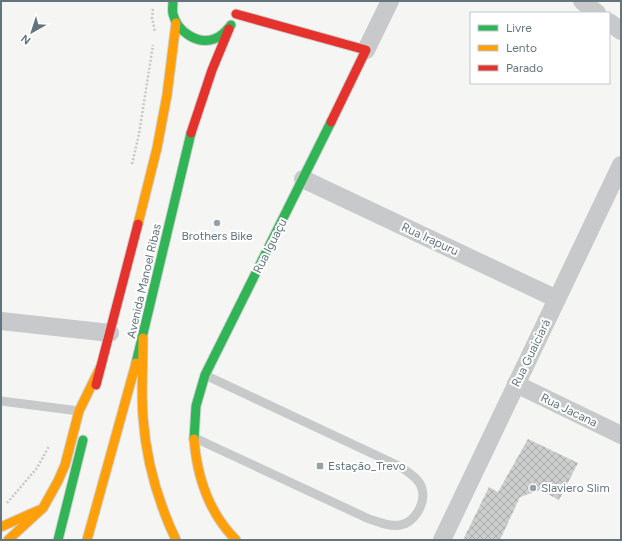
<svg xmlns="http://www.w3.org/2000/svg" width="622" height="541" font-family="Figtree,sans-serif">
  <defs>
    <pattern id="building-cross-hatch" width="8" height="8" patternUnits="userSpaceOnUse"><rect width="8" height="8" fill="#cccece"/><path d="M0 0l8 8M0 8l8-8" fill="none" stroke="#a9acac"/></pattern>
  </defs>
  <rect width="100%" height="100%" fill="#f5f5f4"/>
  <!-- building -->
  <path fill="url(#building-cross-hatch)" d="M528,439L578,463L559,500L540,490L520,497L500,540H463L489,487L498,492Z"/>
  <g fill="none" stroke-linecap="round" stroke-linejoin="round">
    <defs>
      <g id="fast">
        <path d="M173,1C173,5 172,10 173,14C177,31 197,45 214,39C222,36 226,31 231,25"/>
        <path d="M136,363L191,133"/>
        <path d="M194,439L196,406L205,375L331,122"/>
        <path d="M58,540L83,440"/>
      </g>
      <g id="slow">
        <path d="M138,224L157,148L167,95L176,23"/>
        <path d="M143,338C143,364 141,391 143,417C146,460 158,502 176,540"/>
        <path d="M194,439C197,476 209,513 236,540"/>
        <path d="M1,527L39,510"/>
        <path d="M8,540L43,508L58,481L65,465L79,411L101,366"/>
        <path d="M87,540L136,363"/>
      </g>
      <g id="jam">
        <path d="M236,14L366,50L331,122"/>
        <path d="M191,133L212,70L229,29"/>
        <path d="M96,385L138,224"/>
      </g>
    </defs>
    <!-- fast casing -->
    <use href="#fast" stroke="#d1d3d3" stroke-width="11"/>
    <!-- slow casing -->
    <use href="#slow" stroke="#d1d3d3" stroke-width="11"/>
    <!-- jam casing -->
    <use href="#jam" stroke="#d1d3d3" stroke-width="11"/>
    <!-- path -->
    <g stroke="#c5c7c8" stroke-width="2.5" stroke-dasharray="2 2" stroke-linecap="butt">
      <path d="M153,9L152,18L155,32"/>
      <path d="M132,164L139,134L153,45"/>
      <path d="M7,503L37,468L49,446"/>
    </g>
    <!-- lane -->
    <g stroke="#c7c9ca" stroke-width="9">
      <path d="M1,401L79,411"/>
      <path d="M195,438L369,519C379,522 390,527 400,525C414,523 426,504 422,489C420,479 409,473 401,467L205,375"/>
    </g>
    <!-- street -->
    <g stroke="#c7c9ca" stroke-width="18">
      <path d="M582,1L597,13"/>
      <path d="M609,22L621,31"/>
      <path d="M366,50L390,1"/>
      <path d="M303,179L557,299"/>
      <path d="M1,321L110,333"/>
      <path d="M516,384L621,435"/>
      <path d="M442,540L621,165"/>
    </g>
    <!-- fast -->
    <use href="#fast" stroke="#30b455" stroke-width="9"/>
    <!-- slow -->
    <use href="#slow" stroke="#ff9f0a" stroke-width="9"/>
    <!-- jam -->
    <use href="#jam" stroke="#e5322d" stroke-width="9"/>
  </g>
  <!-- markers -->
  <g fill="#95a2a7" stroke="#fff" stroke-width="1.5">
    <circle cx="217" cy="223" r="4"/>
    <rect x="316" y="462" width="8" height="8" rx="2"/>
    <circle cx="533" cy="488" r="4"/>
  </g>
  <g text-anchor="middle" stroke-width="4" stroke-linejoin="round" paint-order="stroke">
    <!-- poi labels -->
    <g font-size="12" fill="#62757d" stroke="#fff" text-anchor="start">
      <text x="217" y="240" text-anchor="middle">Brothers Bike</text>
      <text x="328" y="470">Estação_Trevo</text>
      <text x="541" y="492">Slaviero Slim</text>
    </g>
    <!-- street labels -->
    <g font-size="12" fill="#62757d" stroke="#fff">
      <text transform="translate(430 239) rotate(25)" y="4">Rua Irapuru</text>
      <text transform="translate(270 246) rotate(-63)" y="4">Rua Iguaçu</text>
      <text transform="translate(144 281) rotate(-77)" y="4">Avenida Manoel Ribas</text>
      <text transform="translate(531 353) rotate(-64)" y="4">Rua Guaiciará</text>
      <text transform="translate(569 410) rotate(26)" y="4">Rua Jacana</text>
    </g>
  </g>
  <!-- border -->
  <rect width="622" height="541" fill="none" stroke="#62757d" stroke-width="4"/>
  <!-- legend -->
  <rect x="470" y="12" width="140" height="72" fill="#ffffff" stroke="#c0c8cb"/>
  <rect x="478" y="25" width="20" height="6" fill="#30b455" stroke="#c0c8cb"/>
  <text x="506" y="32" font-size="12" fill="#62757d">Livre</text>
  <rect x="478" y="45" width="20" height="6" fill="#ff9f0a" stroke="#c0c8cb"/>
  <text x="506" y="52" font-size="12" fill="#62757d">Lento</text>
  <rect x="478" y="65" width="20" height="6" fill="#e5322d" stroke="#c0c8cb"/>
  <text x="506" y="72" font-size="12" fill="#62757d">Parado</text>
  <!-- north arrow -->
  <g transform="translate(32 32) rotate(219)" stroke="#ffffff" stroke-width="3" paint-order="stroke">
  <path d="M0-3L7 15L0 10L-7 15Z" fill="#62757d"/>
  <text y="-6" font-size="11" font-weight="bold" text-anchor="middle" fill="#62757d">N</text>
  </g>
</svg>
